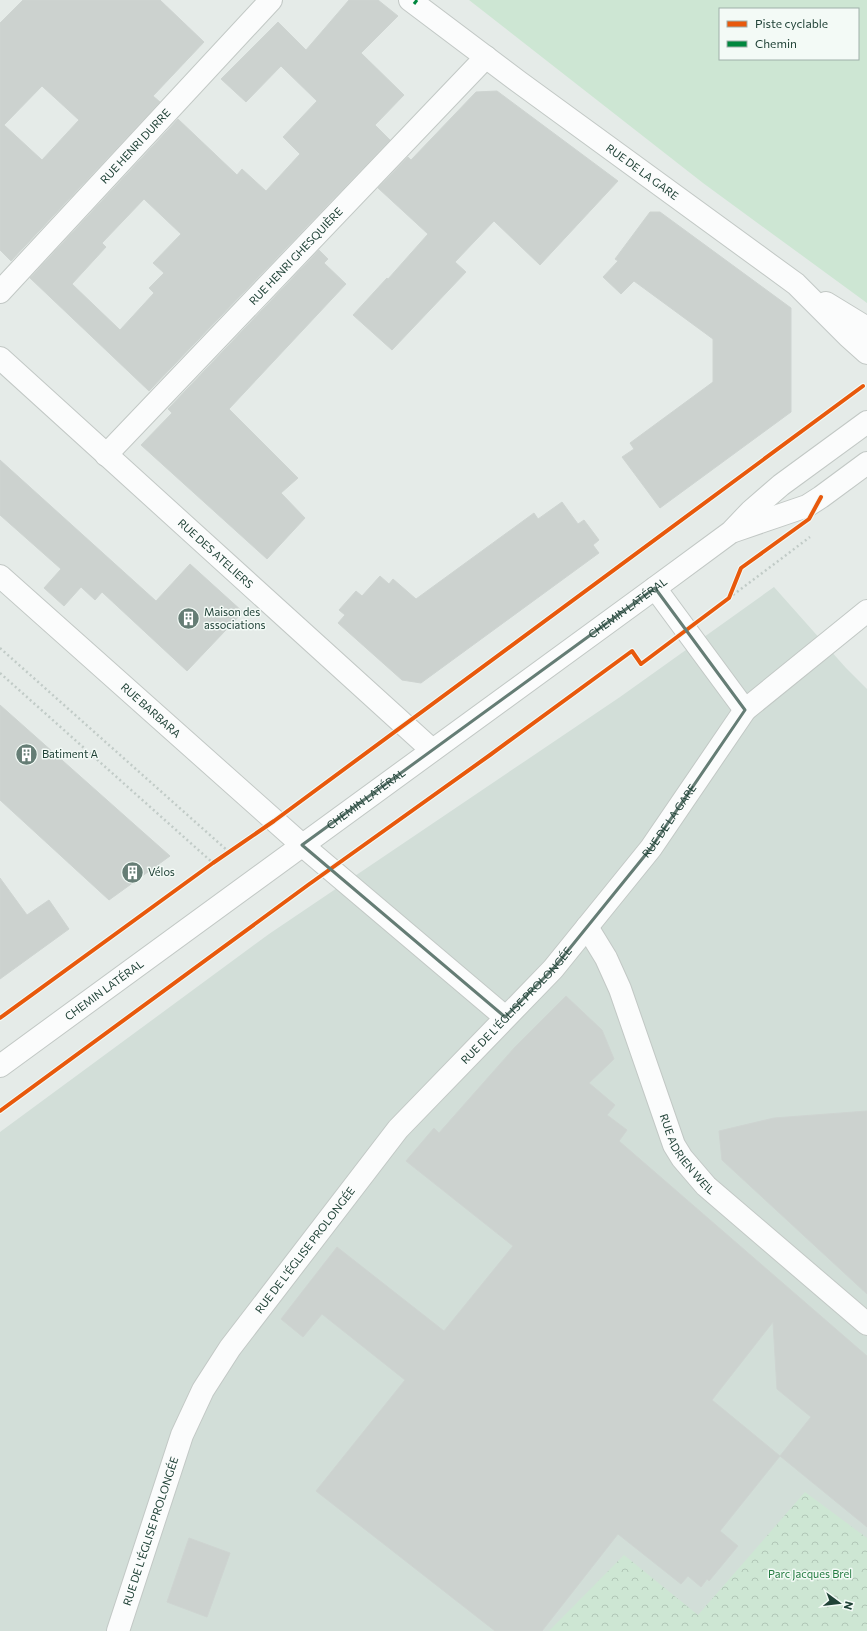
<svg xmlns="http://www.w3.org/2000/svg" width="867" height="1631" font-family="Commissioner,sans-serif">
  <defs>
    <pattern id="park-crowns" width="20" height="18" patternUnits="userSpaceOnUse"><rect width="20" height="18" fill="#cde6d3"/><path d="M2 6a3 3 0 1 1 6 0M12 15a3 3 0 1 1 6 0" fill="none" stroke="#b0c6b6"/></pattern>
  </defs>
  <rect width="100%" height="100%" fill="#e5ebe8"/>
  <!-- built -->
  <path fill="#d2ded8" d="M774,587L846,668L867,689V1631H0V1132L269,934L620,697Z"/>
  <!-- grass -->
  <path fill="#cde6d3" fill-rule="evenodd" d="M469,0H867V303L703,183ZM720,9H858V59H720Z"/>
  <!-- park -->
  <path fill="url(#park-crowns)" d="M805,1492L867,1538V1631H549L624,1555L698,1615Z"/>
  <!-- building -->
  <g fill="#ccd2cf" stroke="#ced4d1" fill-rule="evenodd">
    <path d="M23,0H160L204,42L153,96L160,102L11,261L0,250V23ZM42,86L79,120L42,160L4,125Z"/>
    <path d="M349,0H378L398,16L361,53L404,95L375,125L390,140L149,391L30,278L178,119L237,175L242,169L266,191L300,154L283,137L317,101L281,66L246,102L221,79L278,22L306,50ZM144,199L181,234L153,263L164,273L149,288L154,293L120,330L72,284L106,247L102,243Z"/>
    <path d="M497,91L618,181L540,265L494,221L455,262L466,272L392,350L353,315L387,278L388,279L428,234L378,188L408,157L411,160L476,92Z"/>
    <path d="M650,212H660L791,308V412L660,508L622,457L634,449L630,443L713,382V339L634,281L621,294L603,277L618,261L615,259Z"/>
    <path d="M319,250L328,259L324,263L346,284L229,409L298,478L281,493L305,518L267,559L141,445L172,413L168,409Z"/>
    <path d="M0,460L156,601L190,564L243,612L187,671L102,592L95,600L81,587L64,606L44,588L61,569L0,515Z"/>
    <path d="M562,502L578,524L584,520L599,540L593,545L599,553L421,683L402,680L338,623L345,615L339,610L356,591L362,596L380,576L389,584L393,579L416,599L534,513L538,519Z"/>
    <path d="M0,705L144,833L170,856L109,900L0,800Z"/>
    <path d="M0,878L27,915L49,900L69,929L0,979Z"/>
    <path d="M566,996L602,1030L614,1059L589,1083L615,1105L607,1115L627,1130L619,1141L867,1356V1527L780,1456L720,1531L738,1546L709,1581L707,1579L701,1587L688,1576L681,1584L618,1534L542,1631H495L316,1491L405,1380L322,1314L303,1337L281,1319L337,1247L444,1331L513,1246L406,1161L434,1128L439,1133L515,1047ZM773,1322L777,1389L811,1417L780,1456L712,1400Z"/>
    <path d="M867,1111V1294L722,1160L719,1131L774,1118Z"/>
    <path d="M189,1538L230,1553L207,1617L167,1602Z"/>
  </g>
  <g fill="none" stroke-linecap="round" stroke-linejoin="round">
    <defs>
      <g id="minor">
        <path id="s1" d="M0,292L271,0"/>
        <path id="s2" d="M0,358L432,750"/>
        <path id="s3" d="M106,455L486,57"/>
        <path id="s4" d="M0,576L302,845L505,1017"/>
        <path d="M655,588L745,710"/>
        <path id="s5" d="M587,927L606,958L620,989L674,1145L682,1158L706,1186L867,1324"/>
        <path id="s6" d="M118,1631L182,1435L203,1390L230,1348L398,1129L553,969L651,848L745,710L867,611"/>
      </g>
      <g id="tertiary">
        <path id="s7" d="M410,0L519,82L796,284L848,336L867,353"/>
        <path d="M826,303L867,328"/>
        <path d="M734,531L807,506L821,497L867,463"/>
        <path id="s8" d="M0,1066L655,588L731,532L751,511L781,485L867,422"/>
      </g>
    </defs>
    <!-- minor casing -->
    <use href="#minor" stroke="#c2c8c5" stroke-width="24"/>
    <!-- tertiary casing -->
    <use href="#tertiary" stroke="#c2c8c5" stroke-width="24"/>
    <!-- path -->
    <g stroke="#c1cbc7" stroke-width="2.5" stroke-dasharray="2 3" stroke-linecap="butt">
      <path d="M729,598L810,537"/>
      <path d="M0,648L229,852"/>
      <path d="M0,673L213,863"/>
    </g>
    <!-- minor -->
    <use href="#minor" stroke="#fbfcfc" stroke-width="22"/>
    <!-- tertiary -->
    <use href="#tertiary" stroke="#fbfcfc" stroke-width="22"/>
    <!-- quiet -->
    <path stroke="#00873e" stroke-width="3" stroke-dasharray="6 3" stroke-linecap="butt" d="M414,4L417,0"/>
    <defs>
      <g id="cycleway">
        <path d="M0,1018L213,863L274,821L863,386"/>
        <path d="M0,1111L308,885L490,755L632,651L641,664L729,598L741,568L809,519L821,497"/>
      </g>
    </defs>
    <!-- cycleway casing -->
    <use href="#cycleway" stroke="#f3faf6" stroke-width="6"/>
    <!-- cycleway -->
    <use href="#cycleway" stroke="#e8590c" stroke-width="4"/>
  </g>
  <!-- marked area -->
  <path fill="none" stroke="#657d75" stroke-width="3" stroke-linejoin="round" d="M655,588L745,710L651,848L553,969L505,1017L302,845Z"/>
  <!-- icons -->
  <defs>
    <symbol id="building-disc" viewBox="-11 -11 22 22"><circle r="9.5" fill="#657d75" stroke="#f3faf6"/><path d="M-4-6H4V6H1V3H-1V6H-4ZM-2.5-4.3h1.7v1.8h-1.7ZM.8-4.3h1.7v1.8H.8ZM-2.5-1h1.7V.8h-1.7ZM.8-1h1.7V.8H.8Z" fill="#fff"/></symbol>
  </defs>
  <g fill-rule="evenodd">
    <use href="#building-disc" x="176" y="606" width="25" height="25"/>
    <use href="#building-disc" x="14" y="742" width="25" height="25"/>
    <use href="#building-disc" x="120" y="860" width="25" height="25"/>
  </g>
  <g text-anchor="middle" stroke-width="3" stroke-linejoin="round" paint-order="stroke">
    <!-- street labels -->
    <g font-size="11" fill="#204237" stroke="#f3faf6">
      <text dy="4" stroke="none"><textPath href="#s1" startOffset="199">RUE HENRI DURRE</textPath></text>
      <text dy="4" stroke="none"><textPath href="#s7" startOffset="289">RUE DE LA GARE</textPath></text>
      <text dy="4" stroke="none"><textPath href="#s3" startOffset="275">RUE HENRI GHESQUIÈRE</textPath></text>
      <text dy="4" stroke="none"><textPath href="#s2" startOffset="291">RUE DES ATELIERS</textPath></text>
      <text dy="4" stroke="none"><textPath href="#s8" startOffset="777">CHEMIN LATÉRAL</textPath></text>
      <text dy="4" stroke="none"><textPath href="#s4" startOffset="202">RUE BARBARA</textPath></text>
      <text dy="4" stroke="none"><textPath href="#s8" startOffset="453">CHEMIN LATÉRAL</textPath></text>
      <text dy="4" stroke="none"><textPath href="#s6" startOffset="993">RUE DE LA GARE</textPath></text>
      <text dy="4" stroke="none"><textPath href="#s8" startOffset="129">CHEMIN LATÉRAL</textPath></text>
      <text dy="4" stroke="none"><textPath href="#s6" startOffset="753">RUE DE L'ÉGLISE PROLONGÉE</textPath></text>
      <text dy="4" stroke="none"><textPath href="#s5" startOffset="250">RUE ADRIEN WEIL</textPath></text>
      <text dy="4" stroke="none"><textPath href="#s6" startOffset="429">RUE DE L'ÉGLISE PROLONGÉE</textPath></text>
      <text dy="4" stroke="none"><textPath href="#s6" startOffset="105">RUE DE L'ÉGLISE PROLONGÉE</textPath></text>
    </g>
    <!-- poi labels -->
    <g font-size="11" fill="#204237" stroke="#f3faf6" text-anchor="start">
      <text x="204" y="616">Maison des<tspan x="204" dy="13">associations</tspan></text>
      <text x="42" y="758">Batiment A</text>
      <text x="148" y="876">Vélos</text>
    </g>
    <!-- park labels -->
    <g font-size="11" fill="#257d42" stroke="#f3faf6">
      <text x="810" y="1578">Parc Jacques Brel</text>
    </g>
  </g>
  <!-- legend -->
  <rect x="719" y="8" width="140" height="52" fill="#f3faf6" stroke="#9fb0aa"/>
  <rect x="727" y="21" width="20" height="6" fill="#e8590c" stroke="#9fb0aa"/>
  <text x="755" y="28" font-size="12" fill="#204237">Piste cyclable</text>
  <rect x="727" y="41" width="20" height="6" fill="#00873e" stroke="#9fb0aa"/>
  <text x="755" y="48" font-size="12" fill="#204237">Chemin</text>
  <!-- north arrow -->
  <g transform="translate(839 1603) rotate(105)" stroke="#f3faf6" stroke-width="3" paint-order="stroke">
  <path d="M0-3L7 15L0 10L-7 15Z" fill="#204237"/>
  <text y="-6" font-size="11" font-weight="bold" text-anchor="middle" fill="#204237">N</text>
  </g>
</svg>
